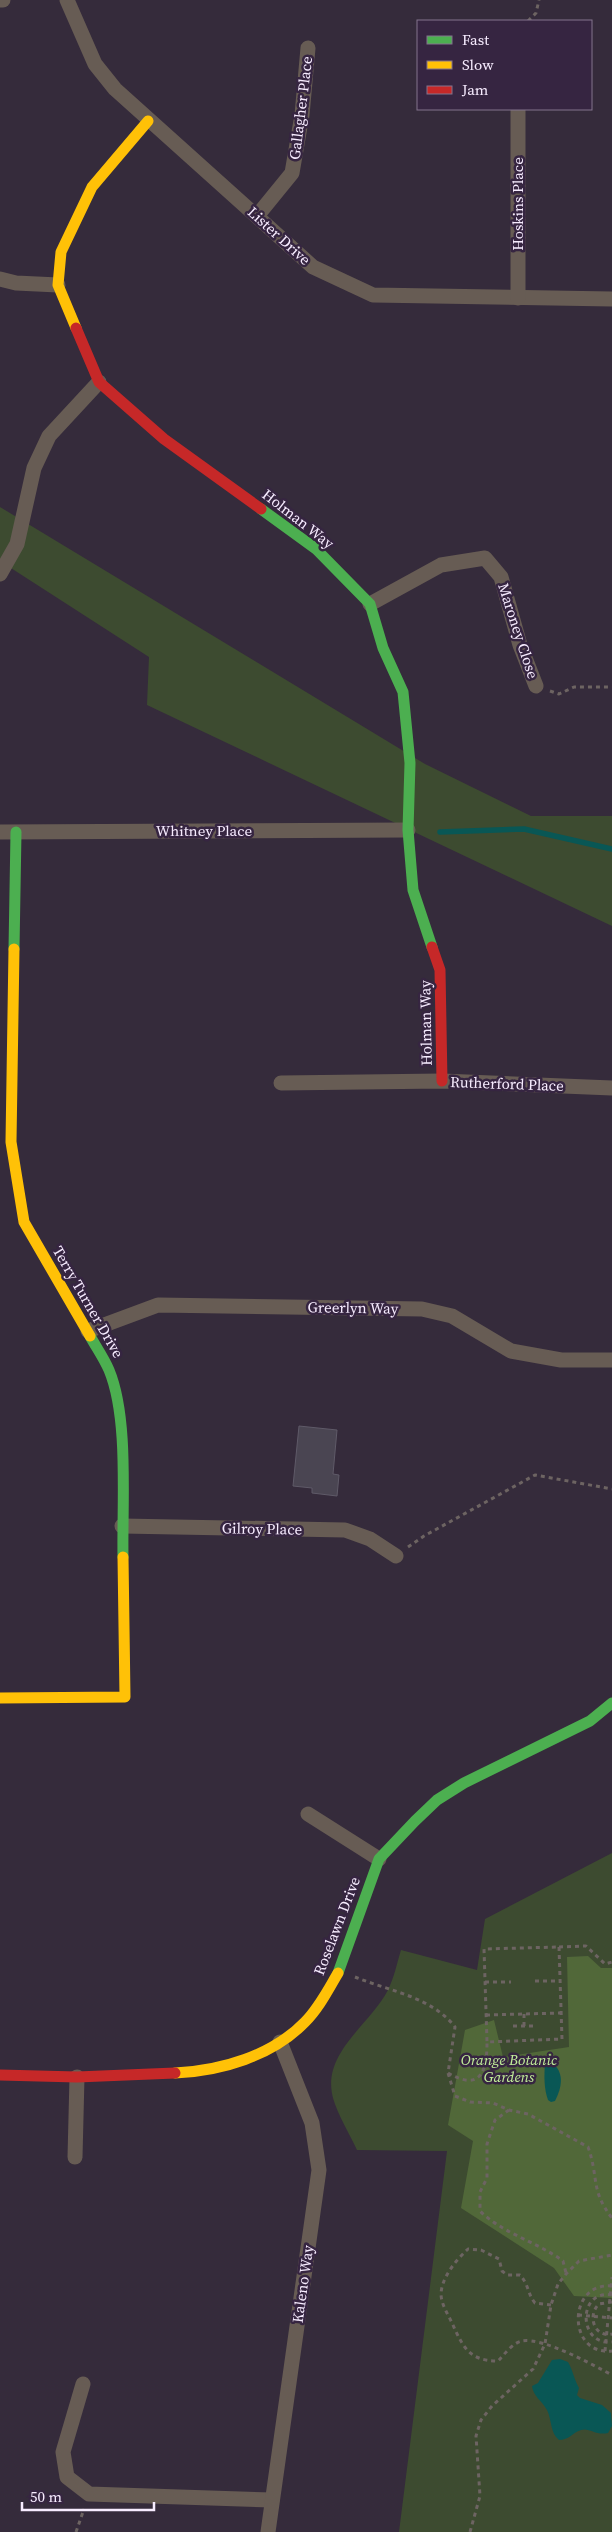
<svg xmlns="http://www.w3.org/2000/svg" width="612" height="2532" font-family="'Source Serif 4',serif">
  <rect width="100%" height="100%" fill="#352b3b"/>
  <!-- green -->
  <g fill="#3d4b30">
    <path d="M0,507L425,764L531,816H612V926L147,705L149,657L0,561Z"/>
    <path d="M612,1853V2532H399L447,2151L357,2150C349,2133 338,2115 333,2098C321,2053 370,2025 388,1990C394,1978 397,1963 401,1950L477,1970L485,1919Z"/>
  </g>
  <!-- forest -->
  <path fill="#516839" d="M588,1956L601,1968H612V2298L574,2296L554,2268L461,2208L473,2141L448,2125L465,2030L494,2020L503,2057L569,2047L567,1957Z"/>
  <!-- water -->
  <g fill="#095755">
    <path d="M551,2062C565,2072 562,2087 555,2101L551,2102L548,2100C544,2089 544,2076 545,2064Z"/>
    <path d="M560,2359L568,2362C573,2371 574,2379 579,2388L577,2395L580,2398L602,2405L611,2413L612,2426L608,2433C596,2436 589,2427 581,2430C572,2433 569,2440 559,2440C550,2433 552,2420 547,2410C542,2401 533,2396 532,2386L538,2383L552,2360Z"/>
  </g>
  <g fill="none" stroke-linecap="round" stroke-linejoin="round">
    <!-- stream -->
    <path stroke="#095755" stroke-width="5.5" d="M440,832L524,829L612,849"/>
  </g>
  <!-- building -->
  <path fill="#4a4552" stroke="#5f5a68" d="M299,1426L337,1430L333,1474L339,1475L337,1496L312,1493V1488L293,1486Z"/>
  <g fill="none" stroke-linecap="round" stroke-linejoin="round">
    <!-- path -->
    <g stroke="#6d6462" stroke-width="3" stroke-dasharray="4 4" stroke-linecap="butt">
      <path d="M528,21L536,13L539,0"/>
      <path d="M550,691L559,694L574,687H612"/>
      <path d="M408,1547L424,1536L535,1475L612,1489"/>
      <path d="M559,1947L562,2039L487,2042L484,1949Z"/>
      <path d="M559,1947L586,1946L605,1964L612,1962"/>
      <path d="M355,1977C389,1991 432,1997 455,2027L448,2073L455,2096L470,2102L493,2103L509,2110L528,2114L588,2147C599,2177 590,2190 612,2218"/>
      <path d="M535,1981H560"/>
      <path d="M485,1982H511"/>
      <path d="M524,2014V2026"/>
      <path d="M486,2015L561,2013"/>
      <path d="M513,2026H535"/>
      <path d="M448,2073C481,2092 487,2071 487,2042"/>
      <path d="M509,2110L495,2120L487,2144V2178L480,2192V2211C502,2233 537,2242 563,2261L566,2273"/>
      <path d="M612,2286C567,2282 567,2356 612,2351"/>
      <path d="M612,2295C577,2289 578,2346 612,2342"/>
      <path d="M612,2302L599,2304C587,2315 594,2338 612,2334"/>
      <path d="M551,2305L535,2303C528,2295 529,2285 520,2275H507L502,2271L499,2259L481,2250L468,2249C456,2260 441,2278 441,2295C442,2306 448,2314 452,2323C463,2347 469,2361 498,2361C504,2355 512,2343 522,2341C543,2337 593,2365 612,2375"/>
      <path d="M578,2315L612,2318"/>
      <path d="M605,2351L612,2277"/>
      <path d="M76,2532L84,2509"/>
      <path d="M470,2532L480,2496L476,2436L481,2420L492,2406L533,2369L545,2344L551,2305L558,2284L566,2274L579,2261L612,2255"/>
    </g>
    <!-- street -->
    <g stroke="#675c54" stroke-width="15">
      <path d="M1,0H3"/>
      <path d="M67,0L95,64L115,89L313,267L373,295L612,299"/>
      <path d="M257,216L292,173L302,115L308,48"/>
      <path d="M0,279L16,283L58,285"/>
      <path d="M518,298V109"/>
      <path d="M0,574L17,544L34,468L49,436L99,382"/>
      <path d="M370,604L441,565L485,558L501,577L520,645L536,686"/>
      <path d="M0,832L408,830"/>
      <path d="M281,1083L442,1081L612,1088"/>
      <path d="M88,1331L158,1305L422,1309L452,1316L511,1351L561,1360H612"/>
      <path d="M122,1526L345,1530L370,1539L396,1556"/>
      <path d="M308,1814L379,1859"/>
      <path d="M75,2157L77,2077"/>
      <path d="M83,2384L63,2452L67,2477L89,2494L272,2500"/>
      <path d="M268,2532L319,2170L312,2123L280,2042"/>
    </g>
    <!-- fast -->
    <g stroke="#4caf50" stroke-width="11">
      <path d="M261,509L316,549L370,604L383,648L403,692L410,763L408,830L413,890L432,947"/>
      <path d="M14,949L16,832"/>
      <path d="M90,1336C96,1347 104,1358 109,1370C129,1418 122,1503 123,1557"/>
      <path d="M338,1973L379,1859L415,1821L437,1800L464,1783L590,1721L612,1703"/>
    </g>
    <!-- slow -->
    <g stroke="#ffc107" stroke-width="11">
      <path d="M76,328L58,285L61,252L92,187L148,121"/>
      <path d="M14,949L11,1142L24,1222L90,1336"/>
      <path d="M0,1698L125,1697L123,1557"/>
      <path d="M175,2073C221,2071 272,2056 305,2022C319,2008 328,1990 338,1973"/>
    </g>
    <!-- jam -->
    <g stroke="#c62828" stroke-width="11">
      <path d="M76,328L99,382L164,439L261,509"/>
      <path d="M432,947L440,970L442,1081"/>
      <path d="M0,2075L77,2077L175,2073"/>
    </g>
  </g>
  <g text-anchor="middle" stroke-width="5" stroke-linejoin="round" paint-order="stroke">
    <!-- street labels -->
    <g font-size="15" fill="#f7ecff" stroke="#362541">
      <text transform="translate(301 108) rotate(-83)" y="5">Gallagher Place</text>
      <text transform="translate(518 204) rotate(-90)" y="5">Hoskins Place</text>
      <text transform="translate(279 236) rotate(42)" y="5">Lister Drive</text>
      <text transform="translate(298 519) rotate(38)" y="5">Holman Way</text>
      <text transform="translate(518 631) rotate(72)" y="5">Maroney Close</text>
      <text x="204" y="836">Whitney Place</text>
      <text transform="translate(426 1023) rotate(-91)" y="5">Holman Way</text>
      <text transform="translate(507 1084) rotate(2)" y="5">Rutherford Place</text>
      <text transform="translate(88 1302) rotate(60)" y="5">Terry Turner Drive</text>
      <text transform="translate(353 1308) rotate(1)" y="5">Greerlyn Way</text>
      <text transform="translate(262 1529) rotate(1)" y="5">Gilroy Place</text>
      <text transform="translate(337 1926) rotate(-69)" y="5">Roselawn Drive</text>
      <text transform="translate(303 2284) rotate(-82)" y="5">Kaleno Way</text>
    </g>
    <!-- park labels -->
    <g font-size="15" font-style="italic" fill="#c2ef9a" stroke="#362541">
      <text x="509" y="2065">Orange Botanic<tspan x="509" dy="17">Gardens</tspan></text>
    </g>
  </g>
  <!-- legend -->
  <rect x="417" y="20" width="175" height="90" fill="#362541" stroke="#83758d"/>
  <rect x="427" y="36" width="25" height="8" fill="#4caf50" stroke="#83758d"/>
  <text x="462" y="45" font-size="15" fill="#f7ecff">Fast</text>
  <rect x="427" y="61" width="25" height="8" fill="#ffc107" stroke="#83758d"/>
  <text x="462" y="70" font-size="15" fill="#f7ecff">Slow</text>
  <rect x="427" y="86" width="25" height="8" fill="#c62828" stroke="#83758d"/>
  <text x="462" y="95" font-size="15" fill="#f7ecff">Jam</text>
  <!-- scale -->
  <path d="M22 2502v8h132v-8" fill="none" stroke="#f7ecff" stroke-width="2.5"/>
  <text x="30" y="2502" font-size="15" fill="#f7ecff" stroke="#362541" stroke-width="4" paint-order="stroke">50 m</text>
</svg>
